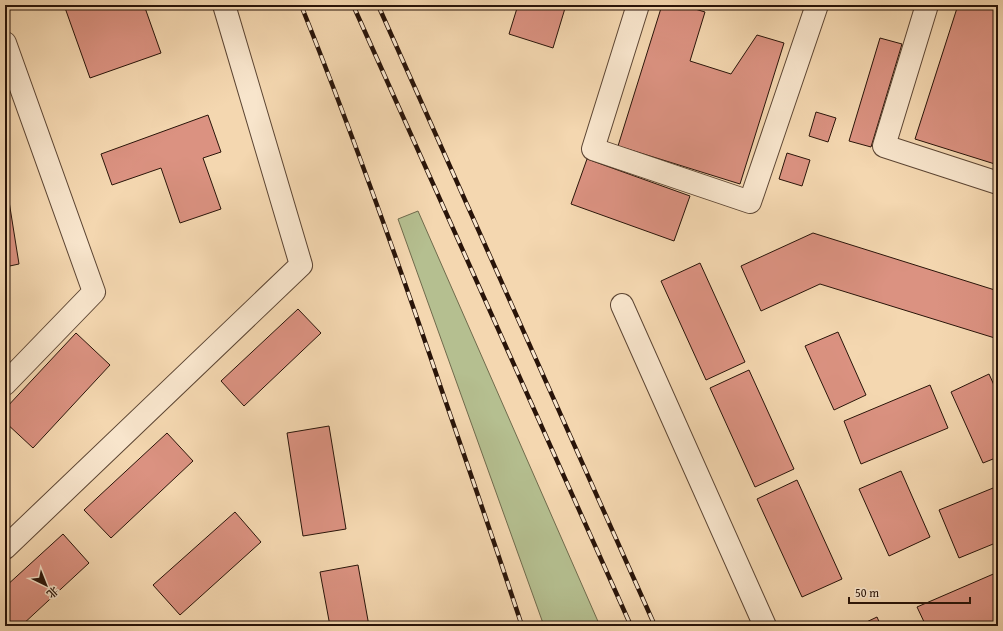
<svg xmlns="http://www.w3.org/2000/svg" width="1003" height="631" font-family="'Gentium Book Plus','Noto Serif SC',serif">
  <rect width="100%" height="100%" fill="#f4d7b0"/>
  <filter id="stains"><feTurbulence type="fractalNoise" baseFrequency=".005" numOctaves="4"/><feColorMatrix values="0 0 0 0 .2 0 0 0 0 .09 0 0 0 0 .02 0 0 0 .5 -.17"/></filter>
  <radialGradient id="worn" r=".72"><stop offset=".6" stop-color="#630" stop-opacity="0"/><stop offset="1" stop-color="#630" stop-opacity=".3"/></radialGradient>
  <!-- green -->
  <path fill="#b5bf90" stroke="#6f6a4c" d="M418,211L600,626H544L398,219Z"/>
  <!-- building -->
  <g fill="#db9281" stroke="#291409">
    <path d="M64,5H144L161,53L90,78Z"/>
    <path d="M518,5H566L553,48L509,34Z"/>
    <path d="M662,5H682L705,12L690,61L731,74L757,35L784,43L740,184L618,146Z"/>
    <path d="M958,5H998V165L915,139Z"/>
    <path d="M880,38L902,44L871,147L849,141Z"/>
    <path d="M816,112L836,118L828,142L809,136Z"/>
    <path d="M208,115L221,152L203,158L221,209L180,223L161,168L112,185L101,154Z"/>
    <path d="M787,153L810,160L802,186L779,179Z"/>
    <path d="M587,159L690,196L674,241L571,204Z"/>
    <path d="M5,176L19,264L5,267Z"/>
    <path d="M813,233L998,291V339L820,284L761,311L741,266Z"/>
    <path d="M700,263L745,362L706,380L661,281Z"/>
    <path d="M298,309L321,333L244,406L221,381Z"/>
    <path d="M838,332L866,395L834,410L805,346Z"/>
    <path d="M76,333L110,365L33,448L5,422V409Z"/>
    <path d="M749,370L794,469L755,487L710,388Z"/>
    <path d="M989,374L998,394V457L983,463L951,392Z"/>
    <path d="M930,385L948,428L861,464L844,421Z"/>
    <path d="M329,426L346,529L303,536L287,433Z"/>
    <path d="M167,433L193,461L111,538L84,510Z"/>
    <path d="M901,471L930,537L889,556L859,489Z"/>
    <path d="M797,480L842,579L802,597L757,499Z"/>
    <path d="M998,486V542L959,558L939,510Z"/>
    <path d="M235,512L261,542L180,615L153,585Z"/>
    <path d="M63,534L89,563L21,626H5V587Z"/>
    <path d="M358,565L369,626H330L320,572Z"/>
    <path d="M998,572V626H926L917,607Z"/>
    <path d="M877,617L881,626H858Z"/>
  </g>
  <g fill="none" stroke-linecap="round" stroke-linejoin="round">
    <defs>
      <g id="minor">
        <path d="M638,5L593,149L750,202L817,5"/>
        <path d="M927,5L884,146L998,183"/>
        <path d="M5,43L94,292L5,384"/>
        <path d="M622,305L765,626"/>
        <path d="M5,548L301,265L224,5"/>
      </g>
    </defs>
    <!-- minor casing -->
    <use href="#minor" stroke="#5c4533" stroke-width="24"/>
    <!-- minor -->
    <use href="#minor" stroke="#f8e5cc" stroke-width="22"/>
    <defs>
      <g id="rail">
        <path d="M301,5C352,132 398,261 442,391C469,469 496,547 522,626"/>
        <path d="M353,5L631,626"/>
        <path d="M378,5L655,626"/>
      </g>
    </defs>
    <!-- rail casing -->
    <use href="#rail" stroke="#291409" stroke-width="4.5"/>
    <!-- rail -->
    <use href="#rail" stroke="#f8e5cc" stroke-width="3" stroke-dasharray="9" stroke-linecap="butt"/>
  </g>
  <!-- margin -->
  <rect width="1003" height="631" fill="none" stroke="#f4d7b0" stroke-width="20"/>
  <rect x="6" y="6" width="991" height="619" fill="none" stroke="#291409" stroke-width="2"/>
  <rect x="10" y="10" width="983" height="611" fill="none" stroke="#291409"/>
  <!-- north arrow -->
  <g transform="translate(46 585) rotate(137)" stroke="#f8e5cc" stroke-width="3" paint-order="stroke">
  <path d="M0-3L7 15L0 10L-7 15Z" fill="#291409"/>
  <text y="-6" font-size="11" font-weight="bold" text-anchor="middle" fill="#291409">北</text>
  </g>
  <!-- scale -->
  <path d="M849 597v6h121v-6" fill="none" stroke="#291409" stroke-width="2"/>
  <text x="855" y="597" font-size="12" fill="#291409" stroke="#f8e5cc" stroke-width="3" paint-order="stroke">50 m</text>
  <rect width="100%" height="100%" filter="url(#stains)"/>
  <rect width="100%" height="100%" fill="url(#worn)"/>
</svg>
